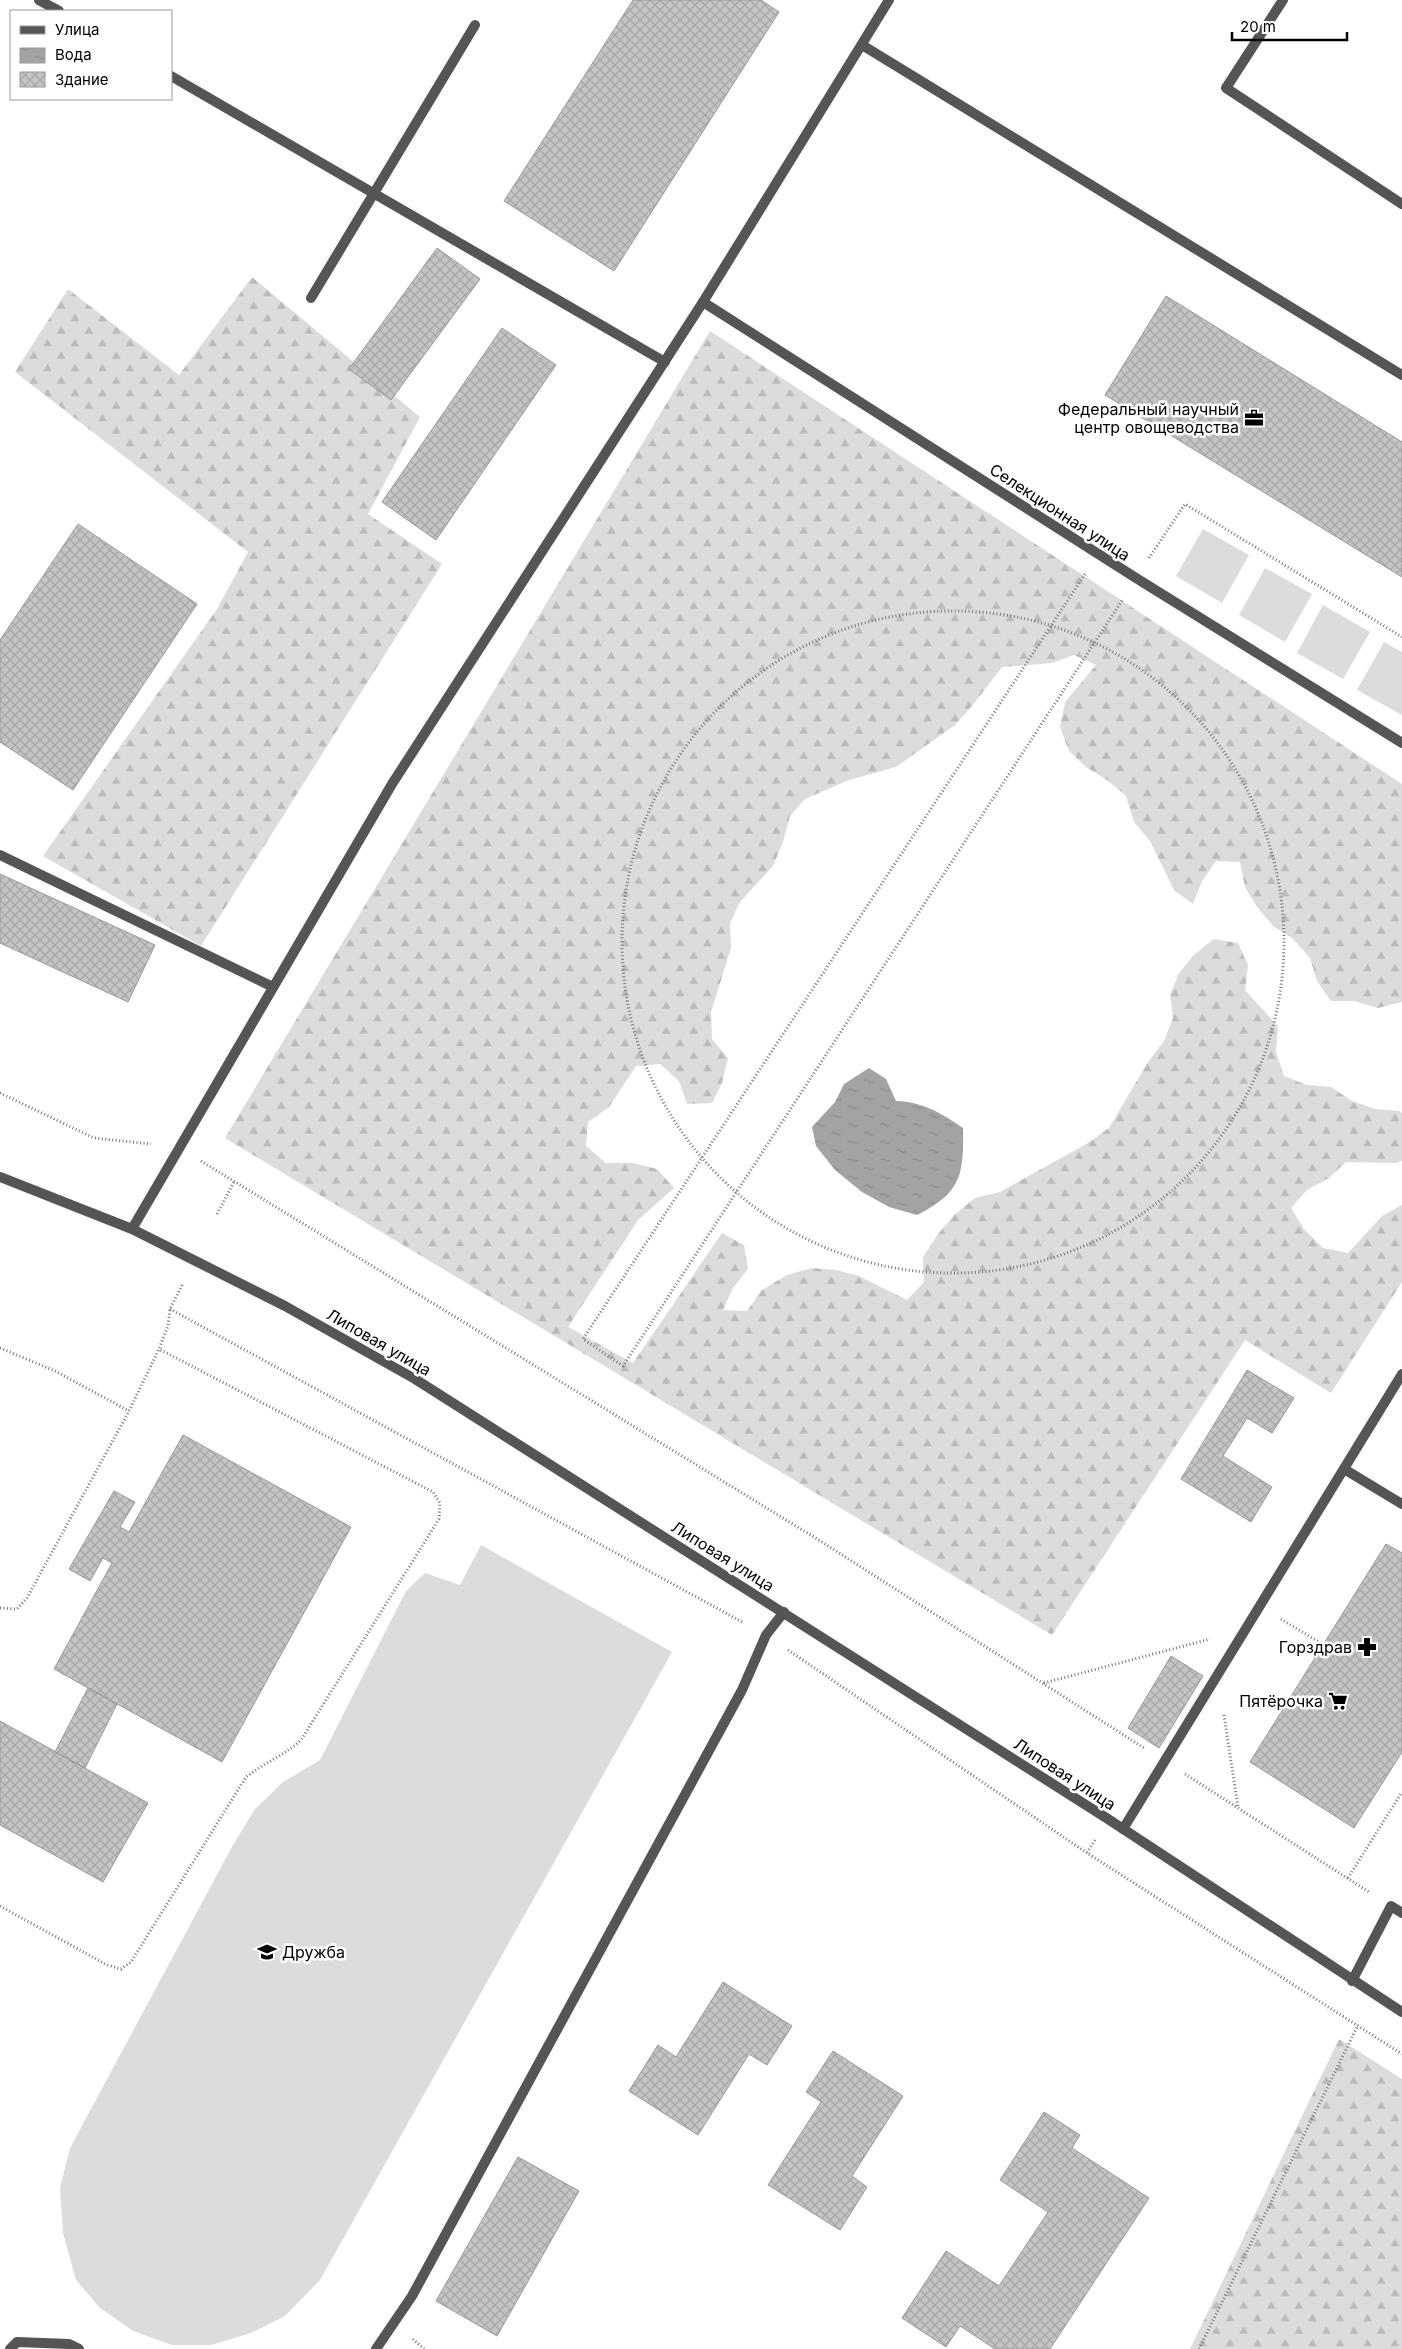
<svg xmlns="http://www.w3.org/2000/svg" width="1402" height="2349" font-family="Inter,sans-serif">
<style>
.grass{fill:#dcdcdc}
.forest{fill:url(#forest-firs)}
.water{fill:url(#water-ripples)}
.building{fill:url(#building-cross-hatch);stroke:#999}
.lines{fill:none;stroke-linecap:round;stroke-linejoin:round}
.path{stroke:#777;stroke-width:3;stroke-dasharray:1 2.5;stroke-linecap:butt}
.service{stroke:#555;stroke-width:10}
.minor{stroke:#555;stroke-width:10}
.tertiary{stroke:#555;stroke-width:10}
.labels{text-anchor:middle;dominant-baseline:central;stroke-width:5;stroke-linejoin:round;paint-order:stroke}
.poi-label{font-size:16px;fill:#000;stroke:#fff;text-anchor:end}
.street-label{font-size:16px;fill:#000;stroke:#fff}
</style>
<defs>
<pattern id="forest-firs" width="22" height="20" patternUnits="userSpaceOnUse" patternTransform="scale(1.25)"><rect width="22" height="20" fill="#dcdcdc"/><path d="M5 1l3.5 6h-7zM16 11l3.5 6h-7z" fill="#bbb"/></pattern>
<pattern id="water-ripples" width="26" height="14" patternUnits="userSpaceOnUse" patternTransform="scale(1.25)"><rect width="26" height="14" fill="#a3a3a3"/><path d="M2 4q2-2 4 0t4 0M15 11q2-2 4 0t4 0" fill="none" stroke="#8b8b8b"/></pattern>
<pattern id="building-cross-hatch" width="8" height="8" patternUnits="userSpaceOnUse" patternTransform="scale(1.25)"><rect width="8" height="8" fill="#c4c4c4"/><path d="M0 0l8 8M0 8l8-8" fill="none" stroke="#a7a7a7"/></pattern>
</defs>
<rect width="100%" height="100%" fill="#fff"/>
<!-- grass -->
<path class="grass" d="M1203,529l46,26 -27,48 -46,-27z
M1265,568l47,26 -27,48 -46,-27z
M1323,605l47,27 -27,47 -46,-26z
M1384,642l18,10v63l-45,-25z
M481,1545l191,107 -352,628 -35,36 -34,17 -40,12h-39l-39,-14 -33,-23 -24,-28 -13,-47 -3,-45 10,-40 163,-303 22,-36 28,-27 37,-22 86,-169 19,-18 35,12z"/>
<!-- forest -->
<path class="forest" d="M252,277l168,140 -52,97 74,50 -241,382 -158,-90 174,-247 31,-57 -233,-180 53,-83 111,86z
M710,331l692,453v218l-24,6 -24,-7h-23l-14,-20 -7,-23 -17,-19 -20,-13 -16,-19 -12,-20 -5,-25 -24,-1 -14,20 -9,23 -19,-14 -24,-49 -16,-19 -8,-26 -19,-16 -21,-13 -17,-16 -9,-24 5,-25 31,-37 -22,-10 -22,8 -50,4 -30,39 -17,19 -59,42 -47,13 -44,19 -15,17 -7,26 -10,24 -33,36 -10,21 1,25 -20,64 1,27 16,19 -6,25 -10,20 -25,1 -8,-23 -19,-17 -24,2 -27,41 -21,15 -2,24 20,17h27l24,6 17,19 -36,32 -70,107 65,36 89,-130 22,12 4,24 -15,19 -10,22 24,1 15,-21 25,-15 25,-7 24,2 23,6 48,24 17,-18 -1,-25 15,-23 17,-20 20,-16 25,-6 88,-49 21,-15 39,-66 16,-21 9,-23 -3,-23 9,-22 16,-19 19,-15 24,4 10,22 -3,25 33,36 -2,26 8,24 23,9 24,2 21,14 23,8 25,2 2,2v48l-6,2 -50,-1 -17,16 -22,12 -16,18 13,21 19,19 25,5 34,-37 20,-11v77l-71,111 -86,-53 -193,295 -827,-497z
M1339,2039l63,40v270h-212z"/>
<!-- water -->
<path class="water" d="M869,1068l17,11 10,22c27,1 45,12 67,27 1,47 -2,65 -46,87l-28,-8 -27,-15 -27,-22 -19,-24 -4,-19 23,-25 9,-18z"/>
<!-- building -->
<path class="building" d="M633,0h128l18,12 -165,259 -110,-70z
M437,248l43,31 -89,121 -42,-31z
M1166,296l236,146v135l-297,-182z
M502,328l54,37 -120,175 -54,-38z
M78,524l119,80 -124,186 -73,-48v-102z
M0,874l155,71 -27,57 -128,-59z
M1247,1370l47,28 -22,35 -25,-15 -24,38 49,31 -21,35 -70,-43z
M183,1435l168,92 -129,235 -168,-93 58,-106 -9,-5 -13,23 -21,-12 45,-78 21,11 -15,25 9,5z
M1386,1544l16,9v199l-48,76 -104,-66z
M1171,1656l32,20 -44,72 -31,-20z
M88,1688l29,16 -32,64 -30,-16z
M0,1721l148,82 -45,79 -103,-57z
M723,1982l69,44 -25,39 -18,-11 -51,81 -69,-44 29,-46 18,12z
M833,2051l70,45 -51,80 15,11 -27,43 -72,-45 53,-83 -15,-10z
M1044,2112l36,23 -8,13 77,50 -99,151h-55l-35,-23 -14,21 -44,-29 44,-67 53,35 49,-74 -48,-32z
M518,2157l61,34 -82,145 -61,-35z"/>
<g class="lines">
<!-- path -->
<path class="path" d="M1149,558l36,-54 217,133
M1085,574l-502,765 40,27 500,-767
M622 942a331 331 0 1 1 662 0a331 331 0 1 1-662 0Z
M0,1093l94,45 57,6
M201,1161l613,376 330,211
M217,1214l17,-32
M170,1309l574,314
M0,1348l55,23 74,40
M0,1608l17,1 10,-11 102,-187 30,-62 9,-23 2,-17 13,-26
M1281,1619l43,26
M788,1650l299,203
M1044,1683l166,-44
M1224,1715l14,92
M1185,1774l184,118
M1095,1840l-8,13 315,201
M1348,1878l54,-86
M0,1906l107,59 14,4 10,-7 115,-185c18,-14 39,-22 55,-37l138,-221 1,-16 -7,-11 -274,-143
M413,2339l11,10
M1199,2349l159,-324"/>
<!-- service -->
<path class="service" d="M39,0l20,11
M1283,0l-57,88 176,116
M862,45l540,330
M171,76l494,286
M311,298l164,-273
M703,302l433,276 266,165
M0,855l273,132
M1344,1469l58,35
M1123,1829l279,-455
M1352,1981l39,-75 11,7
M10,2349l7,-7 52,2 10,5
M376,2349l36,-53 330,-606 24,-55 18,-23"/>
<!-- minor -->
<path class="minor" d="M132,1229l260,-445 311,-482 186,-302"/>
<!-- tertiary -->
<path class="tertiary" d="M0,1177l132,52 153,77 130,73 693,440 294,193"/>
</g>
<!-- icons -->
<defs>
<g id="office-bare" transform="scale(1.5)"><path d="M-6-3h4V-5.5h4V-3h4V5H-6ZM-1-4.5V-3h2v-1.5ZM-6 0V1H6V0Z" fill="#000" stroke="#fff" stroke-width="2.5" paint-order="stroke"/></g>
<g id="pharmacy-bare" transform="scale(1.5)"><path d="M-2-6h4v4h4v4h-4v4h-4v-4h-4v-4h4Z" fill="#000" stroke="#fff" stroke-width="2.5" paint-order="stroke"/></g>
<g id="supermarket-bare" transform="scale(1.5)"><path d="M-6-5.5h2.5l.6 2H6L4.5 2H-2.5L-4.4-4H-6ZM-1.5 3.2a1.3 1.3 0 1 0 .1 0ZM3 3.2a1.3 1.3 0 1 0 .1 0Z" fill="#000" stroke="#fff" stroke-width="2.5" paint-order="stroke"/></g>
<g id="school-bare" transform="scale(1.5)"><path d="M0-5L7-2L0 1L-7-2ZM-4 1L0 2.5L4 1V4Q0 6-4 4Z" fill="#000" stroke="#fff" stroke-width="2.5" paint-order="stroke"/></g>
</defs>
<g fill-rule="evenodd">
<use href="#office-bare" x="1254" y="418"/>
<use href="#pharmacy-bare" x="1367" y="1647"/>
<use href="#supermarket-bare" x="1338" y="1701"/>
<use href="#school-bare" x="267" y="1952"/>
</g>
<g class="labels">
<!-- poi labels -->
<g class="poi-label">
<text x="1239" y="409">Федеральный научный<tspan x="1239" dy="18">центр овощеводства</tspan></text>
<text x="1352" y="1647">Горздрав</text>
<text x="1323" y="1701">Пятёрочка</text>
<text x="282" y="1952" text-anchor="start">Дружба</text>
</g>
<!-- street labels -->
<g class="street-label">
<text transform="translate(1060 512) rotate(33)">Селекционная улица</text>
<text transform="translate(379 1342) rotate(30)">Липовая улица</text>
<text transform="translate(723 1556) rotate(32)">Липовая улица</text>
<text transform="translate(1065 1774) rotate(33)">Липовая улица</text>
</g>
</g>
<!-- legend -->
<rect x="10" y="10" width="162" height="90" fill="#ffffff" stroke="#999999"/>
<rect x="20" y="26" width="25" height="8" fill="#555555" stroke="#999999"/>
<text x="55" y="35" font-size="15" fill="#000000">Улица</text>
<rect x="20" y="48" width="25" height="15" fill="url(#water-ripples)" stroke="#999999"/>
<text x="55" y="60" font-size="15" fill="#000000">Вода</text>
<rect x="20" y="72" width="25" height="15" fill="url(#building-cross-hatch)" stroke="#999999"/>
<text x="55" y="85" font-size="15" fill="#000000">Здание</text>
<!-- scale -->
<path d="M1232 32v8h115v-8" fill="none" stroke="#000000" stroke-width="2.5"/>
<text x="1240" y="32" font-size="15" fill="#000000" stroke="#ffffff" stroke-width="4" paint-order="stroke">20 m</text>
</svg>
